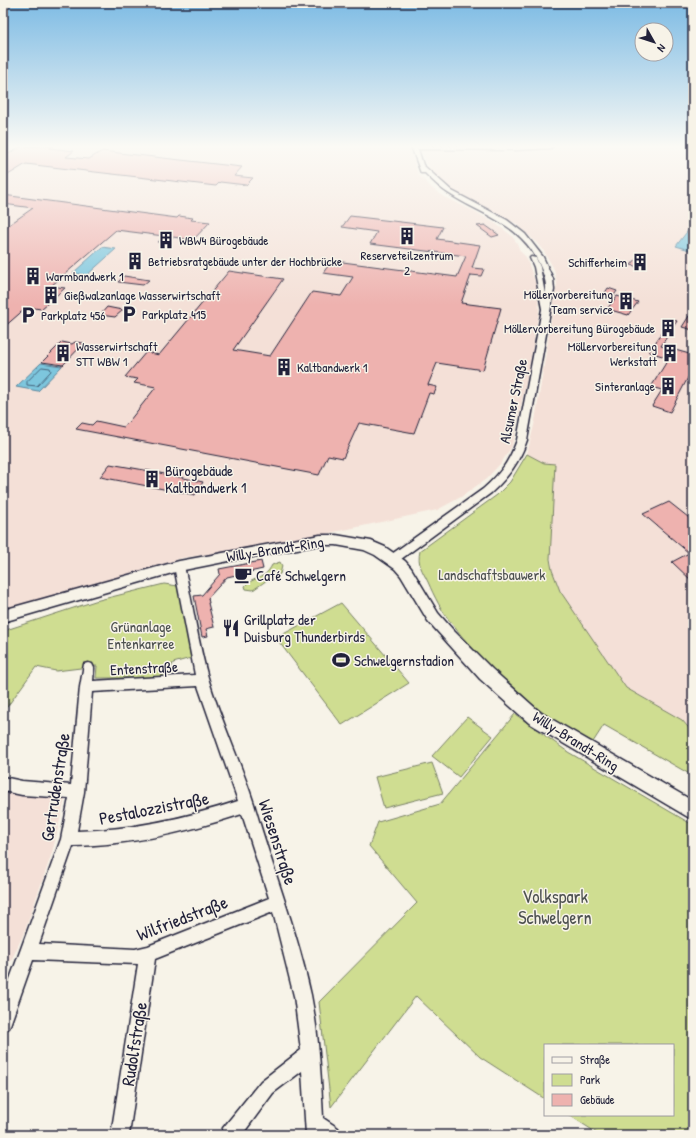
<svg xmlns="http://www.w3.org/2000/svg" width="696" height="1138" font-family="'Patrick Hand',sans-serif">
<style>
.built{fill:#f4e0d7}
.green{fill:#cfdd91;stroke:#788066}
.water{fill:#7dc6dd;stroke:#59849c}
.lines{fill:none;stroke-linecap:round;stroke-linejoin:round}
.shore{stroke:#46647c;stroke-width:1}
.building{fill:#eeb2af;stroke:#22223b}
.minor-casing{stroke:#22223b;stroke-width:3}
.major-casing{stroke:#22223b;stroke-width:3}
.minor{fill:#f7f3e8;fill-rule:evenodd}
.major{fill:#f7f3e8;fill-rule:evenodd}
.labels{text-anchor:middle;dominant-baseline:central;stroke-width:3;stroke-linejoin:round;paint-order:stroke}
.far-poi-label{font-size:13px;fill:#22223b;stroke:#f7f3e8;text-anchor:start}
.street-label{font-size:15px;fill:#22223b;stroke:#f7f3e8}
.poi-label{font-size:15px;fill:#22223b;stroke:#f7f3e8;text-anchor:start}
.park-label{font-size:15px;fill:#4d5150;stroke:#f7f3e8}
.near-street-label{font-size:18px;fill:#22223b;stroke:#f7f3e8}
.near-park-label{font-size:18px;fill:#4d5150;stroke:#f7f3e8}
</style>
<rect width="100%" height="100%" fill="#f7f3e8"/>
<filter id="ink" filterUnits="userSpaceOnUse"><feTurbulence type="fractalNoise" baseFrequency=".025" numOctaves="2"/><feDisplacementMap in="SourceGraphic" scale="8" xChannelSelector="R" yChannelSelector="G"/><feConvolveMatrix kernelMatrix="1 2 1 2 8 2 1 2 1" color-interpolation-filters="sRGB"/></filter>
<g filter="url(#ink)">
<!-- built -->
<path class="built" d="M3,146h406l9,28 14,14 12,9 32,15 20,12 15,11 6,8 3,8 6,6 11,30 2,25 -12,66 -15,68 -11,17 -15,16 -25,18 -24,13 -154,33 -101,15 -164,51 -15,2z
M560,146h108l25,9v69l-17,22 17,5v482l-11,-13 -56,-32 -60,-87 -6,-10 -8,-21 -8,-107 -17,-9 8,-33 22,-137 -3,-15 -12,-21 -25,-24 -63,-32 -10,-7 -13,-14 -11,-21 2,-2 112,2z
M3,791l62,8 -13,54 -28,80 -13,28 -8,-1z"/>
<!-- green -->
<path class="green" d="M527,454l17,9 11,1 -5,95 2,11 8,21 66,97 56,32 11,13v43l-89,-51 -11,17c-10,-5 -22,-11 -32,-17 -37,-24 -82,-66 -109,-101 -10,-12 -18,-28 -24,-42 -6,-12 -11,-18 -8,-31l77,-56 13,-13z
M280,562l2,4 -2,8 -10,4 -17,12 -7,-1 -1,-3c9,-10 19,-5 27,-21z
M164,584l14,2 13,72 -18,5 -4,15h-73l1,-12 -41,5 -20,-4 -29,40 -4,2v-78l92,-30z
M341,603l68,80 -67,42 -66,-87z
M515,714l53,38 125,73v310h-93l-31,-20h104v-70h-128v54l-65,-42 -64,-61 -85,111 -12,-105 98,-99 -48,-57 9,-24 62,-18z
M467,717l26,19 -34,41 -27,-21z
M432,763l11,30 -59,15 -9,-31z"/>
<!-- water -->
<path class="water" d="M693,224v27l-17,-5z
M102,247l14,2 -29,26 -14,-2z
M41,363l21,3 -24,25 -22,-4z"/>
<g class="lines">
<!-- shore -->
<path class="shore" d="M42,367l8,1 1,3 -14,15 -10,-1v-3z"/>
</g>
<!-- building -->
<path class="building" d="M22,146h32l-4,2 24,3 -8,6 23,2 13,-8 140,16 -8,9 19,2 -7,7 -26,-3 -4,4 -190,-22 -23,14v-21z
M3,195l174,23 2,-2 14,2 -2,2 19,2 -17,18 -20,-3 -6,6 -9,-1 6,-6 -48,-6 -65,56 14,2 -24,21 -14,-2 -24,21v-99l30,-21 -30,-4z
M350,216l93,11 -6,12 43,6 -8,23 12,1 -3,7 -10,-1 -10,28 40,5 -18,62 -46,-7 -9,22 9,2 -3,7 -5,-1 -15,40 -55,-10 -16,35 -15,-3 -9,20 -243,-46 6,-6 10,2 4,-4 28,6 6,-7 26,-33 -22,-4 4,-4 -13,-2 21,-25 13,3 70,-84 54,8 -50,71 37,6 42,-64 29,4 12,-19 -30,-4 7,-10h3l2,-2 122,16 9,-21 -96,-12 7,-12 -35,-5z
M485,225l14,10 -7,2 -15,-11z
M638,257l8,2 -1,2 2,1 -5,6 -11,-3z
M124,276l25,4 -6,5 -25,-3z
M608,288l9,3 -5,7 -9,-2z
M617,296l21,6 -10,13 -21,-6z
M107,307l10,2 6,1 -8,7 -15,-2z
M689,316l4,1v13l-11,-3z
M671,319l6,2 -16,25 32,9v13l-23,44 -18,-6 10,-16 -11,-3 18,-29 -20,-6z
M62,342l10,2 3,-2 9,1 -21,22 -21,-3z
M110,464l40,7 53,11 -8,13 -95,-18z
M669,502l24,19v61l-21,-20 17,-9 -46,-39z
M261,561l2,8 -36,8 -19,21 1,5h-1l6,24 -8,2 2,7 -6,1 -8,-41 8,-1 18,-21 -1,-5z"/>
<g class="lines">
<!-- minor casing -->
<g class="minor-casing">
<path id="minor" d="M411,146h142l-2,2 -35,2 -98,-1 5,16 29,26 55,29 18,14 18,23 10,22 1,11 -27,150c-8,23 -19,37 -36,53l-94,69h-8l-1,-3 1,-3 94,-67c18,-16 26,-27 34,-49l25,-131 -8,-42 -4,-9 1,-1 5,1 4,9 5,27c3,-9 -1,-18 -4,-26 -18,-45 -57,-51 -93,-75 -8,-5 -16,-13 -23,-20h-4z
M179,562l4,1 1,3c9,38 14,78 25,115 13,42 32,82 45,123 18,63 43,126 57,191 8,41 10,82 12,123l15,10 2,7h-34l-4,-64 -29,22 -31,42h-21l2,-7 38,-47 40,-31 -7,-54 -21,-84 -118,47 -26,176h-18l27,-171 -105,-4 -24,68 -6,3v-33l58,-159 8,-41 -47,-3 -19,-4v-14l19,4 49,4 9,-98 4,-23 4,-1 4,1 2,4 -1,13 102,-6 -21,-109 1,-3zM198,686l40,115c-52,17 -106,29 -161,30l7,-39 8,-100zM242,814l27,84 -121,48 -13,3 -96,-5 34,-98c58,-1 114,-14 169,-32z"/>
</g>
<!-- major casing -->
<g class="major-casing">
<path id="major" d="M320,535h16l35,6 14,6 20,14 6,7 27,45 15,17 39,39 49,44 152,88v19l-164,-97 -49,-44 -52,-58 -27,-45 -6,-7 -20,-14 -11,-5 -28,-5h-16l-91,16 -50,10 -176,51v-12l176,-49z"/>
</g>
<!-- minor -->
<use href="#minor" class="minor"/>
<!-- major -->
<use href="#major" class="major"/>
</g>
</g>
<!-- sky -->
<linearGradient id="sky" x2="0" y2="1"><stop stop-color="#7dbbe4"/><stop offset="0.48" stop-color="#fbfaf5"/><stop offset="1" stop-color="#fbfaf5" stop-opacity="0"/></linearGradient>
<rect width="696" height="305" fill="url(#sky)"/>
<!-- icons -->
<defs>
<g id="building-bare" transform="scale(1.38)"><path d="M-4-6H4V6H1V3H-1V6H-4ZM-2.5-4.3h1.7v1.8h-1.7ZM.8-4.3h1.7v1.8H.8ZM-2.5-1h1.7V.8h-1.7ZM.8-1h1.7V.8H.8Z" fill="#22223b" stroke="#f7f3e8" stroke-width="2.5" paint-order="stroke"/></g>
<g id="parking-bare" transform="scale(1.38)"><path d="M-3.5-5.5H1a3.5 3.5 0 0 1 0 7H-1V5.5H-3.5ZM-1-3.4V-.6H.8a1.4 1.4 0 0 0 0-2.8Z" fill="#22223b" stroke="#f7f3e8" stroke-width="2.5" paint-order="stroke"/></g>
<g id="cafe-bare" transform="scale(1.38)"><path d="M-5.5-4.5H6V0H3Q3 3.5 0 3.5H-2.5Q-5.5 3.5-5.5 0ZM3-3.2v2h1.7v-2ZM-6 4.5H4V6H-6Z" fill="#22223b" stroke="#f7f3e8" stroke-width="2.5" paint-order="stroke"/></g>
<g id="restaurant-bare" transform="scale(1.38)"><path d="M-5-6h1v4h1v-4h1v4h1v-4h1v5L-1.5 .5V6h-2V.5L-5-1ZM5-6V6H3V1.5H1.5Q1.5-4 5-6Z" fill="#22223b" stroke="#f7f3e8" stroke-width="2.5" paint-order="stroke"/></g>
<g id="stadium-bare" transform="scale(1.38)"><path d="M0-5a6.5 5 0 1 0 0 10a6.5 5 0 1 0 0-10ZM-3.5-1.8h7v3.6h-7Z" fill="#22223b" stroke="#f7f3e8" stroke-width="2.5" paint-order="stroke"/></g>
</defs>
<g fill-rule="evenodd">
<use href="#building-bare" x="407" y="236"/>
<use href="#building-bare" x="166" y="240"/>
<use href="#building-bare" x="135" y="261"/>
<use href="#building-bare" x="640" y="262"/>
<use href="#building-bare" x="33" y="276"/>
<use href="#building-bare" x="51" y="295"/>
<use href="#building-bare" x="626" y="301"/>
<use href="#parking-bare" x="129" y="314"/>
<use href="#parking-bare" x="28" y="315"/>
<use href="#building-bare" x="668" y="328"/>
<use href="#building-bare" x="63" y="353"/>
<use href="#building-bare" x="670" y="353"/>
<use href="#building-bare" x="284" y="367"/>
<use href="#building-bare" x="668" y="386"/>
<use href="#building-bare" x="152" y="479"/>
<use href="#cafe-bare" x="243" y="575"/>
<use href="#restaurant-bare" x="231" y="628"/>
<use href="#stadium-bare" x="341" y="660"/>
</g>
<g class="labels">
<!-- far-poi labels -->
<g class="far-poi-label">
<text x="179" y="240">WBW4 Bürogebäude</text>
<text x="407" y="255" text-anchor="middle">Reserveteilzentrum<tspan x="407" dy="15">2</tspan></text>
<text x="148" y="261">Betriebsratgebäude unter der Hochbrücke</text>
<text x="627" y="262" text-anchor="end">Schifferheim</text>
<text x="46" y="276">Warmbandwerk 1</text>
<text x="613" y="294" text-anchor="end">Möllervorbereitung<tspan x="613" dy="15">Team service</tspan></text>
<text x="64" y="295">Gießwalzanlage Wasserwirtschaft</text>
<text x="142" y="314">Parkplatz 415</text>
<text x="41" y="315">Parkplatz 456</text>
<text x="655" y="328" text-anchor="end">Möllervorbereitung Bürogebäude</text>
<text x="76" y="346">Wasserwirtschaft<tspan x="76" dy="15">STT WBW 1</tspan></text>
<text x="657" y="346" text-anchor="end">Möllervorbereitung<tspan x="657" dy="15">Werkstatt</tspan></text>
<text x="297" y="367">Kaltbandwerk 1</text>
<text x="655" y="386" text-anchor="end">Sinteranlage</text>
</g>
<!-- street labels -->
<g class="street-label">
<text transform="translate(513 401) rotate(-78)">Alsumer Straße</text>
<text transform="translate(275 549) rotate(-9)">Willy-Brandt-Ring</text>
<text transform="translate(144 668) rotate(-3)">Entenstraße</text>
<text transform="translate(576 741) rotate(32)">Willy-Brandt-Ring</text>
</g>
<!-- poi labels -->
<g class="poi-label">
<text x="165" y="470">Bürogebäude<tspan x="165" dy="17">Kaltbandwerk 1</tspan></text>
<text x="256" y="575">Café Schwelgern</text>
<text x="244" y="619">Grillplatz der<tspan x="244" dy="17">Duisburg Thunderbirds</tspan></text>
<text x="354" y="660">Schwelgernstadion</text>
</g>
<!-- park labels -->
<g class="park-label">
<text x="492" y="574">Landschaftsbauwerk</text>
<text x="141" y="626">Grünanlage<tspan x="141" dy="17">Entenkarree</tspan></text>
</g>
<!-- near-street labels -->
<g class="near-street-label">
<text transform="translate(55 787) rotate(-81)">Gertrudenstraße</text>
<text transform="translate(154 808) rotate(-11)">Pestalozzistraße</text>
<text transform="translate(278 842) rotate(72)">Wiesenstraße</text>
<text transform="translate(182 918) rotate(-21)">Wilfriedstraße</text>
<text transform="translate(134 1044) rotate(-81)">Rudolfstraße</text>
</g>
<!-- near-park labels -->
<g class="near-park-label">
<text x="555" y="896">Volkspark<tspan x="555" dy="21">Schwelgern</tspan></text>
</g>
</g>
<!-- margin -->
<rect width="696" height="1138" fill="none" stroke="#f7f3e8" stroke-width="16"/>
<rect x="8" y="8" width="680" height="1122" fill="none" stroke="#22223b" stroke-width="1.5" filter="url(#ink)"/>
<!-- legend -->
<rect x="544" y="1044" width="130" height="72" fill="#f7f3e8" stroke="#a29fa3"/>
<rect x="552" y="1057" width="20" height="6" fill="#f7f3e8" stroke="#a29fa3"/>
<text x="580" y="1064" font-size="12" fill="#22223b">Straße</text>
<rect x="552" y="1074" width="20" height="12" fill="#cfdd91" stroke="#a29fa3"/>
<text x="580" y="1084" font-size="12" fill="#22223b">Park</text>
<rect x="552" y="1094" width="20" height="12" fill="#eeb2af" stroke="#a29fa3"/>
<text x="580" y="1104" font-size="12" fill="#22223b">Gebäude</text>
<!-- north arrow -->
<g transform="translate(654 42) rotate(129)"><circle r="19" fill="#f7f3e8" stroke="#a29fa3"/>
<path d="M0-3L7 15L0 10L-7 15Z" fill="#22223b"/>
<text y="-6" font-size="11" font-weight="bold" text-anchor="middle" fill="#22223b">N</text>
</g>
</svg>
